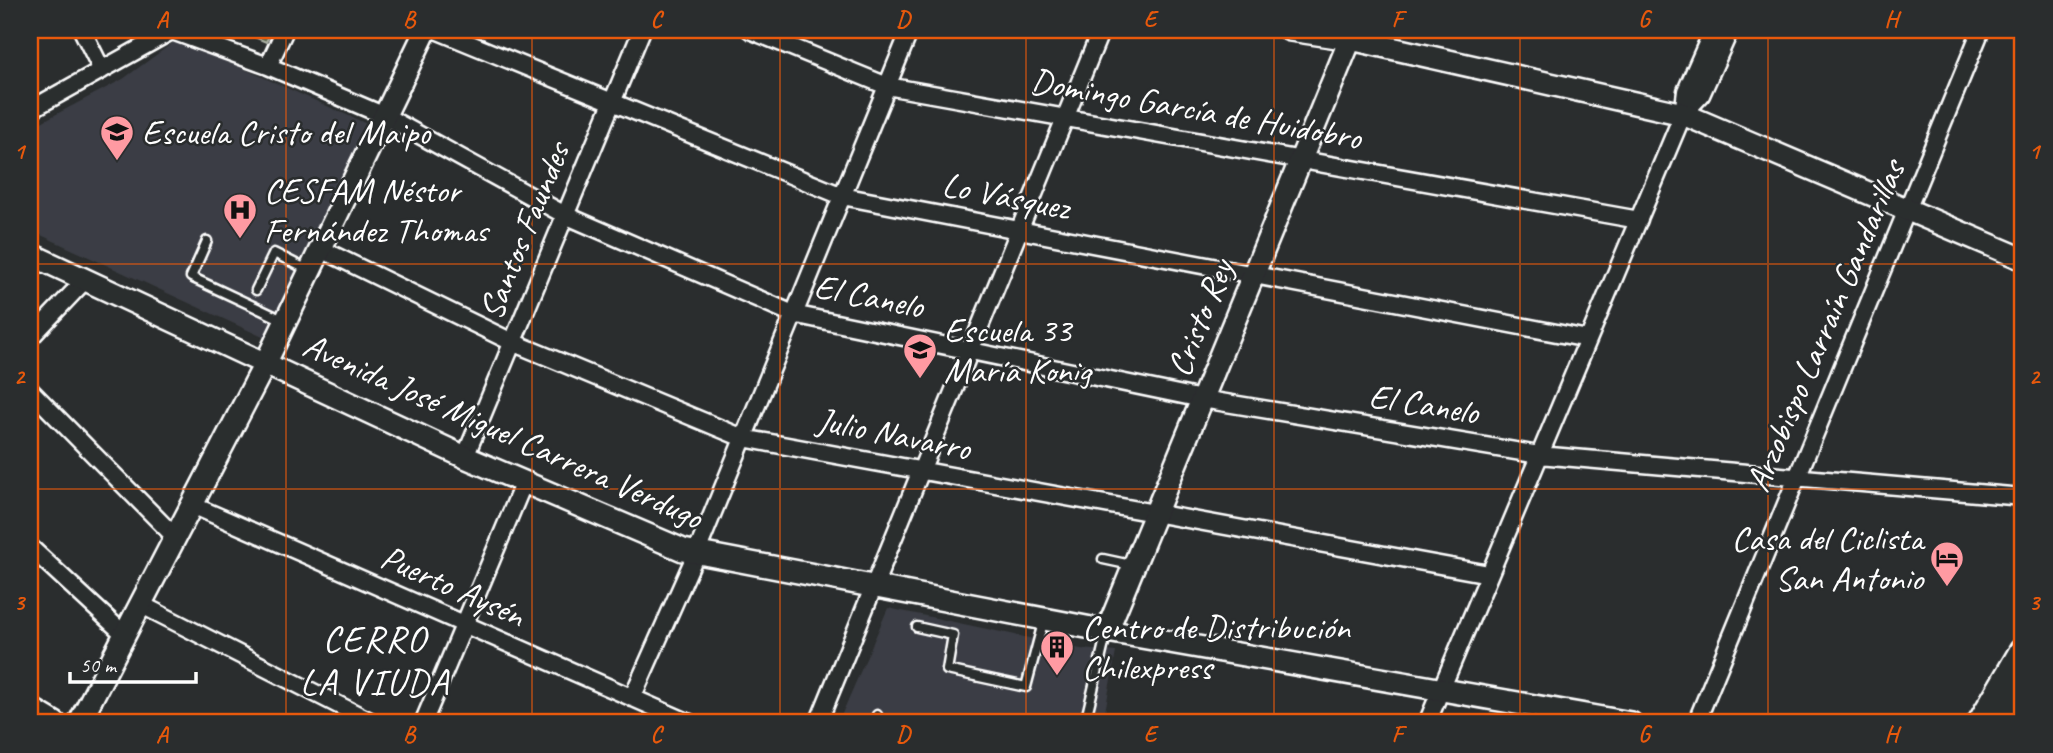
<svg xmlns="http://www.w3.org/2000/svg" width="2053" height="753" font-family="Caveat,sans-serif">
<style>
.built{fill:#3b3d44}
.green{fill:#5f6a51;stroke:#afb4a8;stroke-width:2}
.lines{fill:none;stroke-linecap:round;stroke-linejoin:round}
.lane-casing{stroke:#fff;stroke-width:13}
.street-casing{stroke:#fff;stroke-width:21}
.secondary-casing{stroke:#fff;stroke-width:26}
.highway-casing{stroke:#fff;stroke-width:33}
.lane{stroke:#2a2d2e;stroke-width:8}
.street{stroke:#2a2d2e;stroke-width:16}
.secondary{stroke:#2a2d2e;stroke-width:21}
.highway{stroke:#2a2d2e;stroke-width:28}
.grid{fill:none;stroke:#e8590c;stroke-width:2;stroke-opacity:0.55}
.labels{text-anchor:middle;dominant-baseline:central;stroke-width:5;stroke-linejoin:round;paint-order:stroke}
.street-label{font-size:35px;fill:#fff;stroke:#2a2d2e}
.poi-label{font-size:35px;fill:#fff;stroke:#2a2d2e;text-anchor:start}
.neighbourhood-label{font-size:37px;letter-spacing:2px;fill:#fff;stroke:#2a2d2e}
.neatline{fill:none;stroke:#e8590c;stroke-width:2.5}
.grid-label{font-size:23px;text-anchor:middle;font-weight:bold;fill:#e8590c}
</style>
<rect width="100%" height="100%" fill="#2a2d2e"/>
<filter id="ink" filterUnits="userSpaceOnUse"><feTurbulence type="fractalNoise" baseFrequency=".0143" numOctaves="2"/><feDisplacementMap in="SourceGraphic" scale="14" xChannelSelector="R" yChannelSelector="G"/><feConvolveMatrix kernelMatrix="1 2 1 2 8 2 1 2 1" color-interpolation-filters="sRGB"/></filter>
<g filter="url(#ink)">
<!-- built -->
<path class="built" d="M178,39l189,85 -102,214 -235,-108v-102l93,-49z
M888,608l193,41 35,3 -13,71h-265z"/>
<!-- green -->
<path class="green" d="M246,30h26l-6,12 -21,-9z"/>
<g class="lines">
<!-- lane casing -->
<g class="lane-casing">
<path id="lane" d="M207,241l-16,36 94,44
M256,290l18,-37 36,18
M1103,559l28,6
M917,627l36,8 -6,35 79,17 18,-68
M875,723l2,-8
M1085,723l22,-92"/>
</g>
<!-- street casing -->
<g class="street-casing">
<path id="street" d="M82,30l20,40
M436,30l406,166 746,143
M750,30l137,56 752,134
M172,31l96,35 117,50 180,99 228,99 409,85 337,56 484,42
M268,66l17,-36
M30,110l143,-80
M1683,114l18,-19 29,-65
M321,249l191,93 231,96 746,136
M30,338l55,-58
M30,390l145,147
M465,457l177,-427
M192,505l498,218
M30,547l95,88
M140,604l234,119
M632,698l64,-144 214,-524
M423,723l101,-241
M818,723l283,-693
M1427,723l256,-609 3,-23 27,-61
M1696,723l285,-693"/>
</g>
<!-- secondary casing -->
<g class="secondary-casing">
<path id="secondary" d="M1290,30l61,9 332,75 340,145
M30,254l435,203 218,93 424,81 524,92
M1107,631l247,-601
M30,708l25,15
M79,723l187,-361 160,-332"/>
</g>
<!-- highway casing -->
<g class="highway-casing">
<path id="highway" d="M1982,723l41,-70
M2010,723l13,-21"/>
</g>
<!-- lane -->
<use href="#lane" class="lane"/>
<!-- street -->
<use href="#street" class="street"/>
<!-- secondary -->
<use href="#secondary" class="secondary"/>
<!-- highway -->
<use href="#highway" class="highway"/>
</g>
</g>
<!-- grid -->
<path class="grid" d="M286,30v693M532,30v693M780,30v693M1026,30v693M1274,30v693M1520,30v693M1768,30v693M30,264h1993M30,489h1993"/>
<!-- icons -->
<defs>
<g id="school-pin" transform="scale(1.75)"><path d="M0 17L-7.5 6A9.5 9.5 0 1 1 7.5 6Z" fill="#ff9aa2" stroke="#2a2d2e"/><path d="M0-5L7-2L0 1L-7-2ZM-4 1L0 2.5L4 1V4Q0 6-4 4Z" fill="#111"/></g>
<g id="hospital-pin" transform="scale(1.75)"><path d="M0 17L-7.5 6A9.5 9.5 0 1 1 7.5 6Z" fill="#ff9aa2" stroke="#2a2d2e"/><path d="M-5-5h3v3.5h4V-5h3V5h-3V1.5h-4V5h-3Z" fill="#111"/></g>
<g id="hotel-pin" transform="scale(1.75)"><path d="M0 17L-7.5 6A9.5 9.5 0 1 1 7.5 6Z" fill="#ff9aa2" stroke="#2a2d2e"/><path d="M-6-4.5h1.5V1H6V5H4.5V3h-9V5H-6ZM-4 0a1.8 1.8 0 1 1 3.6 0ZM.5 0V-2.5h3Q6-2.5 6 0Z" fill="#111"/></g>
<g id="building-pin" transform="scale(1.75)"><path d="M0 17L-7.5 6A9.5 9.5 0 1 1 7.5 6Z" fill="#ff9aa2" stroke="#2a2d2e"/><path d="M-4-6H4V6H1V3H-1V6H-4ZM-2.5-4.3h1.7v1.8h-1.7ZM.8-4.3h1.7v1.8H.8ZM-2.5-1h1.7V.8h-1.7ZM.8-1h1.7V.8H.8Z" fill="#111"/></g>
</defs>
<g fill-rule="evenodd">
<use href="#school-pin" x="117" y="132"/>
<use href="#hospital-pin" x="240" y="210"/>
<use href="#school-pin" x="920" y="350"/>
<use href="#hotel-pin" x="1947" y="558"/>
<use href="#building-pin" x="1057" y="647"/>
</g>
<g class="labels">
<!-- street labels -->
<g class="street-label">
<text transform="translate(1196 109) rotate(10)">Domingo García de Huidobro</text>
<text transform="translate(1006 196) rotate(11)">Lo Vásquez</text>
<text transform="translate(524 231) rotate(-68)">Santos Faundes</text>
<text transform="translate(869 296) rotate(11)">El Canelo</text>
<text transform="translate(1200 318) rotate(-68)">Cristo Rey</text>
<text transform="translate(1825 326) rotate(-67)">Arzobispo Larraín Gandarillas</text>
<text transform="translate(1424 404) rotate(9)">El Canelo</text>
<text transform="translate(503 431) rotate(24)">Avenida José Miguel Carrera Verdugo</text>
<text transform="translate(894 434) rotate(11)">Julio Navarro</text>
<text transform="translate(453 586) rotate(24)">Puerto Aysén</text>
</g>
<!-- poi labels -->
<g class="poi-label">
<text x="142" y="132">Escuela Cristo del Maipo</text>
<text x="264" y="190">CESFAM Néstor<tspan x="264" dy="40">Fernández Thomas</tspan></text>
<text x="944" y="330">Escuela 33<tspan x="944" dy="40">María Konig</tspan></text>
<text x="1923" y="538" text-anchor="end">Casa del Ciclista<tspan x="1923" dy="40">San Antonio</tspan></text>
<text x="1082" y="627">Centro de Distribución<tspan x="1082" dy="40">Chilexpress</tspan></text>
</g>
<!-- neighbourhood labels -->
<g class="neighbourhood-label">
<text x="375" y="638">CERRO<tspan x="375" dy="43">LA VIUDA</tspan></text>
</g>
</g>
<!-- margin -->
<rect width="2053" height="753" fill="none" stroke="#2a2d2e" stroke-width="77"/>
<!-- scale -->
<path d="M70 672v10h126v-10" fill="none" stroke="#ffffff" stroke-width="3.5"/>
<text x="80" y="672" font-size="21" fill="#ffffff" stroke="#2a2d2e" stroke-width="5" paint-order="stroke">50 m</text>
<rect x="38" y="38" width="1976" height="676" class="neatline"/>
<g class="grid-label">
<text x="162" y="27">A</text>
<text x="409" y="27">B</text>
<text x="656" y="27">C</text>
<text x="903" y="27">D</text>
<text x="1150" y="27">E</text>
<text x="1397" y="27">F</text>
<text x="1644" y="27">G</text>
<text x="1891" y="27">H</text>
<text x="19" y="159">1</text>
<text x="2034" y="159">1</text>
<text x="19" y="384">2</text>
<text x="2034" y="384">2</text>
<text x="19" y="610">3</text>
<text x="2034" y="610">3</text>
<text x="162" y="742">A</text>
<text x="409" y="742">B</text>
<text x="656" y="742">C</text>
<text x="903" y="742">D</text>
<text x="1150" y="742">E</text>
<text x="1397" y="742">F</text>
<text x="1644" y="742">G</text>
<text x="1891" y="742">H</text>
</g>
</svg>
